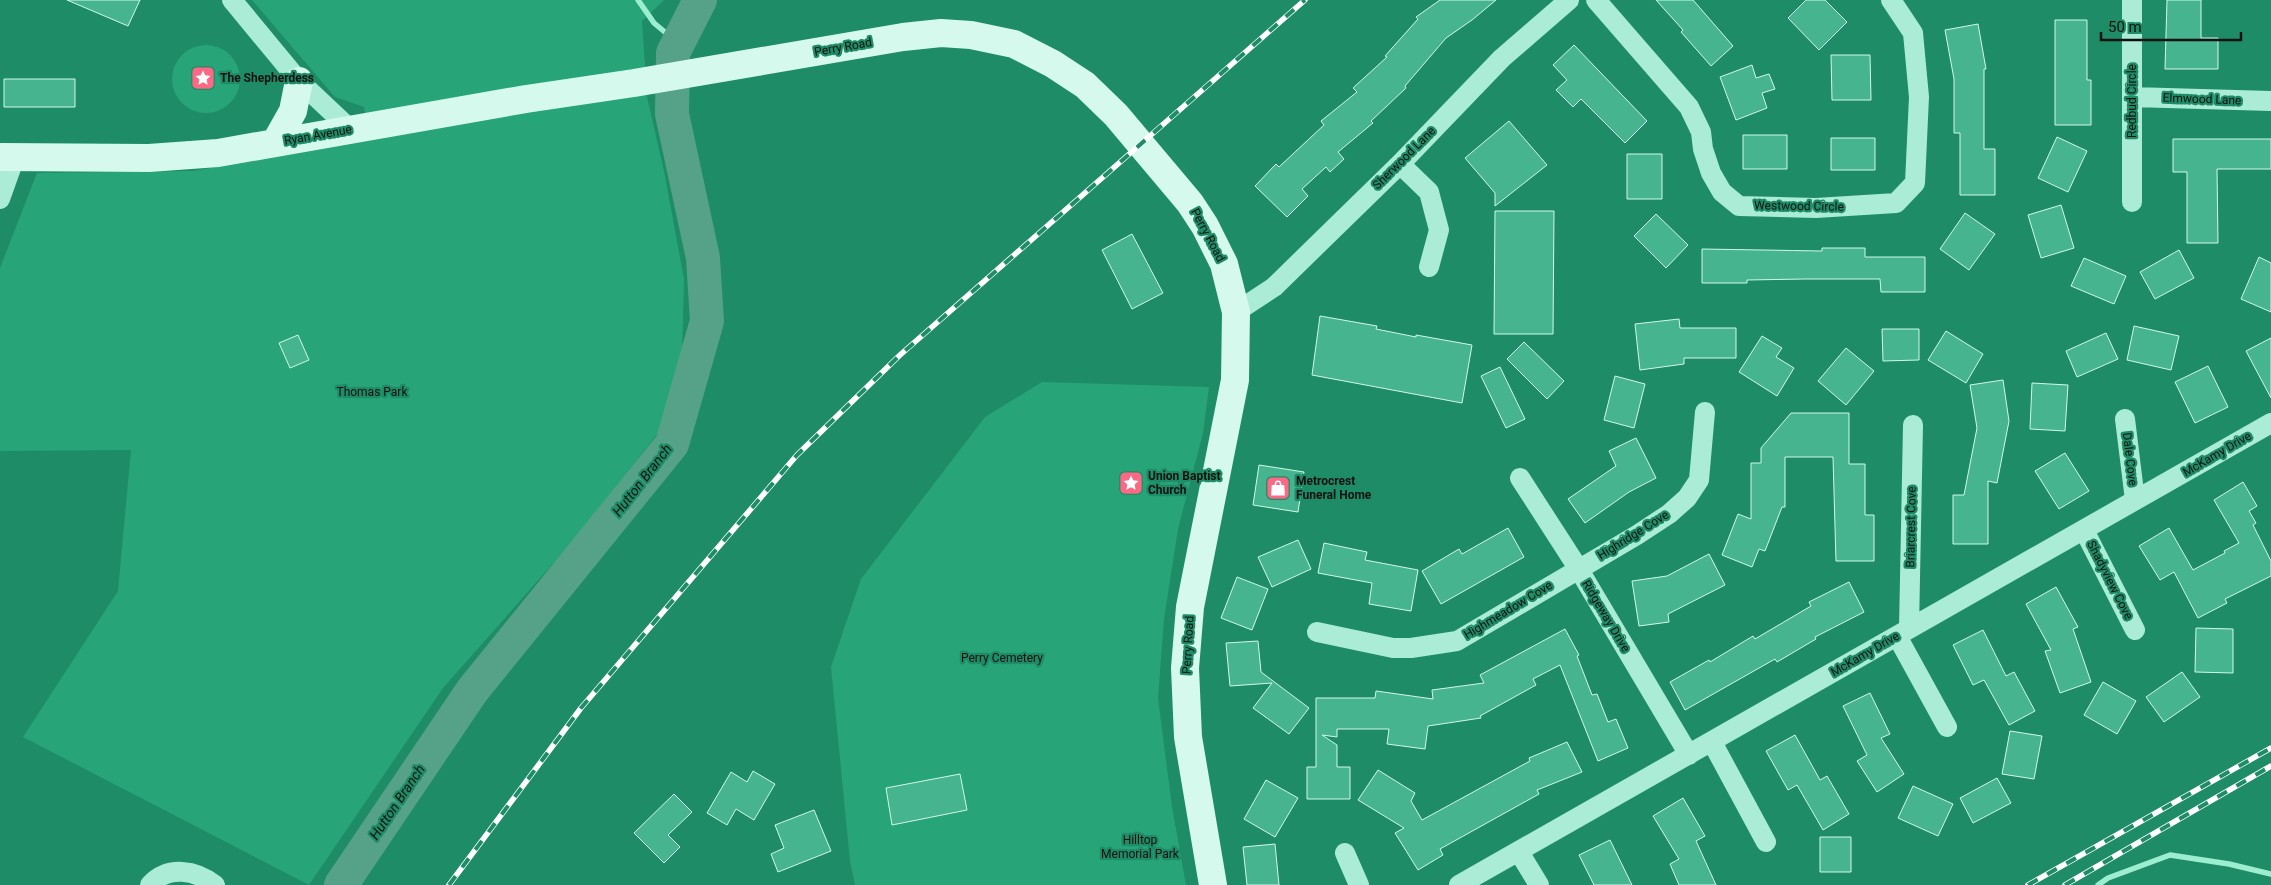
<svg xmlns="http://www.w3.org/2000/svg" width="2271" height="885" font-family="Roboto,sans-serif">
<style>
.green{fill:#27a579}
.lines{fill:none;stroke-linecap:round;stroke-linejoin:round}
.stream{stroke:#9deed1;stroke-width:5.5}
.river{stroke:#55a288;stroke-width:34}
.building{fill:#46b48e;stroke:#d0f9ea}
.street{stroke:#aaecd5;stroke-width:20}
.secondary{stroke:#d6f9ee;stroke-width:28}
.rail-casing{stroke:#fff;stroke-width:5.5}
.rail{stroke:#1d8c67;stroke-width:4;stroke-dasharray:11;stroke-linecap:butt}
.labels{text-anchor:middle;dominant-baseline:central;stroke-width:4.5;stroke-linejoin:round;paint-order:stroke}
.street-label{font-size:12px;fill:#111;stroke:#1d8c67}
.poi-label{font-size:12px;font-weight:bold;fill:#111;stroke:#1d8c67;text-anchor:start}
.park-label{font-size:12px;fill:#111;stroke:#1d8c67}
.water-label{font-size:14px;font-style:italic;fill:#111;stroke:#1d8c67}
</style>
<rect width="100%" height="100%" fill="#1d8c67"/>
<!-- green -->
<path class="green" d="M252,0h412l-22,21 5,76 17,74 20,108 -2,81 -20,68 -82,105 -137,155 -134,197 -286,-148 95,-146 13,-141 -131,1v-183l37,-95 156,-2 177,-31 -6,-33 -29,-10z
M172 79a34 34 0 1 1 68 0a34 34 0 1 1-68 0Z
M1042,382l167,5 -6,46 -25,96 -14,90 -6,79 14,109 14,78h-331l-5,-24 -19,-194 30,-88 124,-162z"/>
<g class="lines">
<!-- stream -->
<path class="stream" d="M638,0l16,23 24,20
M2098,885l10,-7 62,-23 59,9 42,10"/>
<!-- river -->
<path class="river" d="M341,885l131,-194 200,-247 35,-123 -4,-63 -31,-144 1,-61 27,-53"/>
</g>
<!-- building -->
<path class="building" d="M67,0h73l-12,26z
M1440,0h56l-24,20 -26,18 -41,48 1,2 -35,33 2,2 -35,29 6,7 -14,13 -4,-5 -24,22 6,7 -21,21 -32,-31 21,-22 3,3 45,-42 -3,-4 36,-29 -4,-4 34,-31 -2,-1 33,-37 -2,-2z
M1656,0h37l40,46 -22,20 -30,-34 2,-2z
M1806,0h19l22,22 -28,28 -31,-32z
M2167,0h34v38h17v31h-53z
M2055,20h32v60h4v45h-36z
M1978,24l8,45h-2v80h11v46h-35v-62h-6v-54l-9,-49z
M1574,45l73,76 -22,22 -44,-44 -8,8 -17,-17 11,-10 -14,-15z
M1831,55h39l1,45h-39z
M1752,65l4,13 13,-4 6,15 -13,4 5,15 -31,12 -16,-43z
M4,79h71v28h-71z
M1509,121l38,44 -52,41v-13l-30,-35z
M1743,135h44v34h-44z
M2057,137l30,14 -19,41 -30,-14z
M1831,138h44v32h-44z
M2173,139h98v30h-54l1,74h-31v-71h-14z
M1627,154h35v45h-35z
M2061,205l13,43 -33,10 -13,-43z
M1495,211h59l-1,123h-59z
M1965,213l30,21 -26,36 -29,-21z
M1656,214l32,31 -22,23 -32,-32z
M1132,234l31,59 -31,16 -30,-59z
M1822,248h43v9h60v35h-44l-1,-13h-75l-58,1v3h-45v-34l120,2z
M2179,250l15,28 -39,21 -15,-27z
M2259,257l12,6v49l-30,-13z
M2084,258l42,18 -12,28 -43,-18z
M1320,316l57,10 -1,3 40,8v-2l56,10 -10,58 -150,-28z
M1679,319l1,9h56v30h-52v6l-44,6 -5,-46z
M2134,326l45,10 -8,34 -44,-10z
M1882,329h37v31l-36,1z
M1946,331l37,23 -17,29 -38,-23z
M2106,333l12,26 -41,18 -11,-26z
M298,335l11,25 -19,8 -11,-25z
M1762,336l20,12 -6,9 18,11 -17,28 -38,-24z
M2271,338v60l-25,-47z
M1524,342l40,39 -17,18 -40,-40z
M1846,348l28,23 -28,34 -28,-24z
M2208,366l20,41 -33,16 -20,-41z
M1500,367l25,52 -19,9 -25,-52z
M1615,376l30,8 -11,44 -30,-8z
M2003,380l6,41 -12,62 -9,-2v63h-35v-49h11l13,-67 -7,-43z
M2032,383l36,2 -3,46 -35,-2z
M1791,413h58v51h16v51h9v46h-38l-3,-104h-48v50h-3l-17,44 -6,-2 -7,18 -30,-12 16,-41 13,5v-56h10v-15z
M1636,438l20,40 -27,14 -44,31 -17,-24 48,-33 -7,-15z
M2065,453l24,38 -30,18 -24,-38z
M1259,465l45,7 -6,40 -45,-7z
M2243,482l14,24 -8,5 7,12 -3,2 18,36v15l-46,23 2,4 -29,15 -24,-46 -14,8 -21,-34 30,-18 24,42 32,-17 -1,-2 15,-8 -25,-43z
M1508,528l16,29 -83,47 -19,-33 37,-22 3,5z
M1298,540l13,29 -39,18 -14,-30z
M1324,543l43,9 -2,8 53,10 -7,41 -42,-7 3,-21 -54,-10z
M1709,554l16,31 -57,29 1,8 -30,4 -7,-45 35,-5z
M1237,577l31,12 -16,41 -31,-12z
M1849,582l15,30 -49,25 1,2 -39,23 -2,-3 -90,51 -15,-28 39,-22 1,2 43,-26 2,3 56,-33 -2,-4z
M2056,587l22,40 -5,2 18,53 -31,11 -15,-42 6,-1 -25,-46z
M2196,628l37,1v44l-38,-1z
M1565,629l14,26 -2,1 15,39 5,-1 11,28 8,-3 12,29 -30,13 -38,-96 -27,14 3,6 -56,31 1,2 -53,8 -3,23 -38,-5 2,-15h-52v8l-15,-2 15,10v22h13v32h-43v-32h9v-69h59l1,-7 57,8 -1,-9 52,-7 -4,-8z
M1983,630l23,46 8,-4 21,39 -26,14 -25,-45 -11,5 -20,-40z
M1258,641l3,31 48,36 -20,26 -36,-26 19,-25 -42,3 -4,-43z
M2182,672l18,25 -36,25 -18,-25z
M2103,682l33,19 -19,33 -33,-19z
M1870,693l20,41 -9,4 23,36 -27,18 -20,-31 10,-6 -24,-49z
M2010,731l32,5 -8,43 -32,-5z
M1795,735l25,45 7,-4 22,38 -26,16 -26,-45 -9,5 -22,-39z
M1567,742l15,30 -45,18 2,4 -99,55 3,6 -25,15 -23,-37 9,-5 -46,-28 20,-30 37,23 -4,8 11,19 108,-59 -1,-3z
M753,771l22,13 -21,36 -18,-11 -9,16 -20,-12 24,-41 16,10z
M960,774l7,36 -75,15 -6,-37z
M1997,778l14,25 -38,20 -13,-25z
M1266,780l32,18 -23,39 -31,-18z
M1913,786l40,18 -15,32 -40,-18z
M674,794l18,18 -24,23 12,12 -16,16 -30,-30z
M1683,798l22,38 -9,5 20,44h-37l-9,-21 9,-5 -26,-43z
M814,810l17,41 -53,21 -7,-18 13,-6 -9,-23z
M1820,837h31v35h-31z
M1610,840l22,45h-38l-15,-30z
M1275,844l4,41h-32l-4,-38z"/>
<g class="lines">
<!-- street -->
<path class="street" d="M232,0l67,81 51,48
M1596,0l93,107 12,25 2,17 8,24 11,19 17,14 77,2 80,-5 19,-20 4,-86 -6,-64 -22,-33
M2132,0v202
M2132,97l139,4
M1400,164l29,28 10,38 -10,37
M0,199l15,-42
M1236,312l38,-25 126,-123 102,-106 67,-58
M2125,419l10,81
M1520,478l58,90 111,187
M2084,530l51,100
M1909,629l4,-204
M1317,632l76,16h18l46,-7 180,-106 32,-21 18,-16 12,-18 6,-68
M1897,636l50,91
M1712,742l54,100
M1519,852l20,33
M1345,853l14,32
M150,885c18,-20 46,-15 65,0
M1459,885l812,-462"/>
<!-- secondary -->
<path class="secondary" d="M275,143l18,-32 6,-30
M0,157l149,1 69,-5 308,-54 108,-16 269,-46 38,-4 30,2 43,9 39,20 32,21 31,30 74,88 15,23 19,38 12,48 -1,68 -45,227 -5,61 3,69 25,148"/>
<!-- rail casing -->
<g class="rail-casing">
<path id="rail" d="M449,885l132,-177 216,-253 103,-100 405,-355
M2028,885l243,-137
M2065,885l206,-119"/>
</g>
<!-- rail -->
<use href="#rail" class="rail"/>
</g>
<!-- icons -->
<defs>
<g id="sight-square" transform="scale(1.25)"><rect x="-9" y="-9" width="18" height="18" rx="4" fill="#fc6984" stroke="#1d8c67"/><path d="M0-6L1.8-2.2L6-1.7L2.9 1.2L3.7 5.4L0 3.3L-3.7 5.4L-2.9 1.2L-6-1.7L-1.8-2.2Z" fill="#fff"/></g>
<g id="shop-square" transform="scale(1.25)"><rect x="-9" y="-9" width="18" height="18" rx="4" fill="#fc6984" stroke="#1d8c67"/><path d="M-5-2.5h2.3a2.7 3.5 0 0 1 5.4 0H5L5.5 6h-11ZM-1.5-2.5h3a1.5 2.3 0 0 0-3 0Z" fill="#fff"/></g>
</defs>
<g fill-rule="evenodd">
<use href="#sight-square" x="203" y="78"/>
<use href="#sight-square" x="1131" y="483"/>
<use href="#shop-square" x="1278" y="488"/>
</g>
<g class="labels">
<!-- street labels -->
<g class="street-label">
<text transform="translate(843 47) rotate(-10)">Perry Road</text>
<text transform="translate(2202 99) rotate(2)">Elmwood Lane</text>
<text transform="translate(2132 101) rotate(-90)">Redbud Circle</text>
<text transform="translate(318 135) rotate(-10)">Ryan Avenue</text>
<text transform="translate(1404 158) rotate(-45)">Sherwood Lane</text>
<text transform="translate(1799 206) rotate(1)">Westwood Circle</text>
<text transform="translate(1208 235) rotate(62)">Perry Road</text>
<text transform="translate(2217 454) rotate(-30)">McKamy Drive</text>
<text transform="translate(2130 459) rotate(83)">Dale Cove</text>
<text transform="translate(1911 527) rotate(-89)">Briarcrest Cove</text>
<text transform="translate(1633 535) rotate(-32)">Highridge Cove</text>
<text transform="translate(2110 580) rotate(63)">Shadyview Cove</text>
<text transform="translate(1508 610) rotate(-31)">Highmeadow Cove</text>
<text transform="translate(1606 616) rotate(59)">Ridgeway Drive</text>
<text transform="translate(1188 645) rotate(-87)">Perry Road</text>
<text transform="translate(1865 654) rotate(-30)">McKamy Drive</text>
</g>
<!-- poi labels -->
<g class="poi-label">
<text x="220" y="78">The Shepherdess</text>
<text x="1148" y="476">Union Baptist<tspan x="1148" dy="14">Church</tspan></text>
<text x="1296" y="481">Metrocrest<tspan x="1296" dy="14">Funeral Home</tspan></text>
</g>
<!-- park labels -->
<g class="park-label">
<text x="372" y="392">Thomas Park</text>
<text x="1002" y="658">Perry Cemetery</text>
<text x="1140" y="840">Hilltop<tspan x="1140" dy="14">Memorial Park</tspan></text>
</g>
<!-- water labels -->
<g class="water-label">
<text transform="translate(642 480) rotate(-52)">Hutton Branch</text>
<text transform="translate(397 802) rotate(-56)">Hutton Branch</text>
</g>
</g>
<!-- scale -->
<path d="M2101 32v8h140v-8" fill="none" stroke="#111111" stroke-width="2.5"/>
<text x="2108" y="32" font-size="15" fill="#111111" stroke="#1d8c67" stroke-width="4" paint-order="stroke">50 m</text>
</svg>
